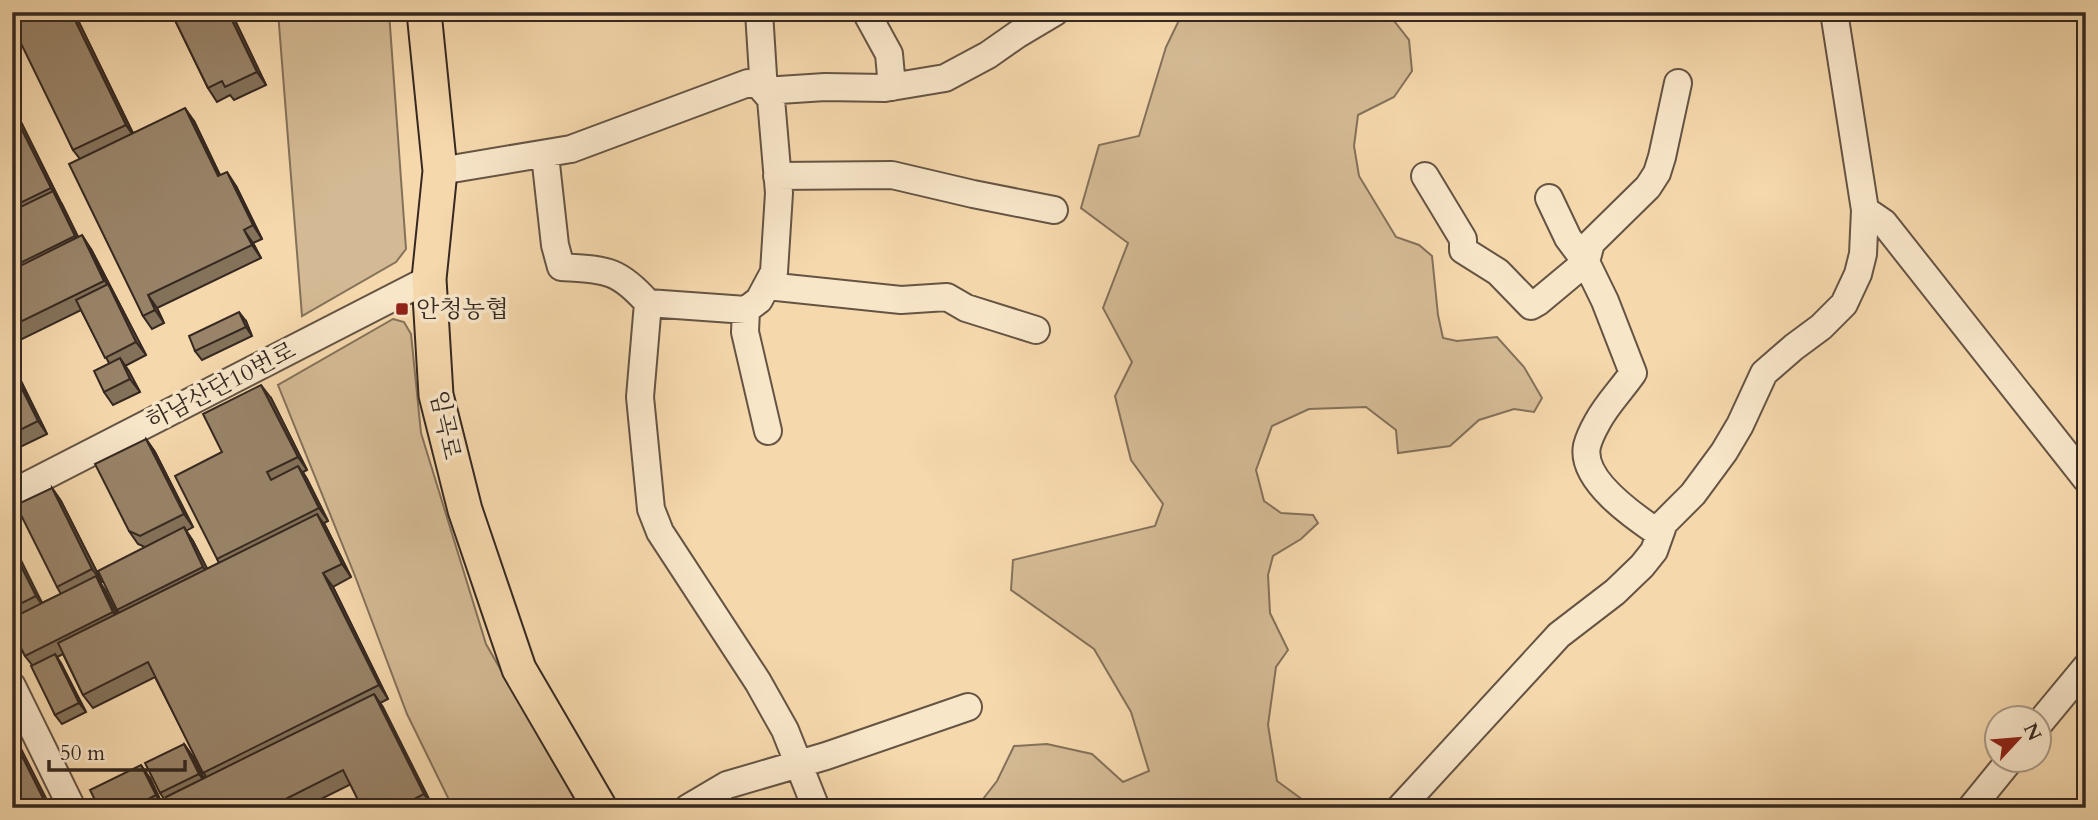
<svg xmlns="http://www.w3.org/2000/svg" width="2098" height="820" font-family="Cardo,'Noto Serif KR',serif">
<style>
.green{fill:#d4ba94;stroke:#84715a;stroke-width:2}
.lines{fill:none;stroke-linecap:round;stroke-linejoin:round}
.minor-casing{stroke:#655444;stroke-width:30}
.major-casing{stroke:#352821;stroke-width:37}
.minor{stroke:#f8e6c9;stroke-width:26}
.major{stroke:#f5d8ac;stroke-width:33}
.wall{fill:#84725a;stroke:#352821;stroke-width:2}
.shaded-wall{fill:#6b5c4a;stroke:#352821;stroke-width:2}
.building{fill:#998469;stroke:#352821;stroke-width:2}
.poi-dot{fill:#8f2418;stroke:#f8e6c9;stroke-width:2.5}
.labels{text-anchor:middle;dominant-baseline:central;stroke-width:7;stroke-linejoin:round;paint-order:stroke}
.poi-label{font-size:24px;fill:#352821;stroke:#f8e6c9;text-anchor:start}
.street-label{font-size:24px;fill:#352821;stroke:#f8e6c9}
</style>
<rect width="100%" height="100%" fill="#f5d8ac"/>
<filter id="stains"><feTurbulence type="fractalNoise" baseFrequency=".00286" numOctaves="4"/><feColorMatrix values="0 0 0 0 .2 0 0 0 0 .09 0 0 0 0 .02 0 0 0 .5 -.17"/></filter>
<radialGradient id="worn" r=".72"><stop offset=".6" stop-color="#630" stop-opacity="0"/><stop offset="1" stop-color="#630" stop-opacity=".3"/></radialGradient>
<!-- green -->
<path class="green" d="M278,12h111l17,237 -10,13 -94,54z
M1183,12h204l22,28 3,31 -18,26 -36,18 -4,31 5,30 37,61 23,8 13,11 6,59 5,23 14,3 40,-4 27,30 18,31 -8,14 -20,-3 -35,11 -29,26 -52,7 -2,-23 -30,-23 -57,2 -37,17 -16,44 8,31 17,12 32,2 5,8 -17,16 -28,17 -5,19 2,38 18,37 -12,17 -8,58 9,56 37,27h-338l21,-27 17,-35 33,-2 45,10 31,28 26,-11 -18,-59 -37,-63 -83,-59 2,-30 142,-34 8,-22 -32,-44 -16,-64 17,-34 -29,-54 25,-65 -47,-35 18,-63 40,-9 27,-89z
M393,319l11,3 7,12 10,99 65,211 94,164h-127l-46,-94 -52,-138 -77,-191z"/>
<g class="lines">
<!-- minor casing -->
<g class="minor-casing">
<path id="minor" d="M759,12l5,79 61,-4 60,1 60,-10 43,-23 30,-21 37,-22
M866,12l23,42 3,33
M545,155l10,90 6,22c44,3 56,1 87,36l-8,94 11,112 9,23 98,150 27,48 31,78
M440,171l131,-22 177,-66 11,2 12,14 8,94 -5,79 -15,28 -13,10 -1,22 23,99
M777,176l115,-1 81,19 81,16
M1425,176l38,63v11l35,22 33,34 7,-4 48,-40 5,-19 57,-56 9,-14 5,-16 16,-74
M1549,198l19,40 18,24 19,39 28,72c-11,16 -26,31 -35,48 -4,7 -9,17 -11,25 -7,34 49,72 73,88
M1865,210l19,13 202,256
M767,286l134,14 46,-3 19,11 70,22
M648,303l98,7
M12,493l417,-214
M12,686l60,122
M2038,725l48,-58
M688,808l39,-23 99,-29 142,-49
M1400,808l159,-173 56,-43 27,-26 12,-15 10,-28 29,-29 31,-42 16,-27 24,-52 30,-26 27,-20 23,-23 14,-30 5,-20 2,-44 -31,-198
M1971,808l39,-48"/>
</g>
<!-- major casing -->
<g class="major-casing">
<path id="major" d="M424,12l16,159 -11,108 7,116 29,115 54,159 81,139"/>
</g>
<!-- minor -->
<use href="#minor" class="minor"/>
<!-- major -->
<use href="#major" class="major"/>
</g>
<!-- wall -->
<path class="wall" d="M12,12h62l59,121 61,-12 26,54 16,11 26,53 -9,4 8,15 -104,50 7,15 -12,6 -9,-13 -63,-157 -7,-9z
M171,12h60l35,73 -32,15 -4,-5 -13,7 -9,-14z
M12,104l66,133 13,12 55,106 -21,11 15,26 -27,13 -9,-13 5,-29 -28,-53 -69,34z
M246,321l6,15 -50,24 -7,-9z
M12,367l6,8 29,59 -35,17z
M271,398l36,72 -4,2 4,7 21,42 -4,2 27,54 -18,10 55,112 -8,4 53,104 -71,1 -11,-24 -48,24h-131l-1,-2h-2l-9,-13 24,-49 9,13 11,21 2,-1 -51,-100 -62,31 -10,-13 -20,-41 -6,3 29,55 -24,12 -7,-9 -23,-50 -7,-9 -13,-26v-85l30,58 19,-9 -4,-7 -5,-99 9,13 41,81 -2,1 5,7 12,24 2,-1 -2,-3 28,-63 -7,-3 -9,-13 17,-92 9,13 38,75 -7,4 7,10 14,28 12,-6 -2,-4 5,-107z
M150,778l14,30h-65z"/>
<!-- shaded-wall -->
<path class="shaded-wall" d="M71,12h3l61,126 -9,-13z
M228,12h3l35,73 -9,-13z
M12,104l48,97 -9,-13 -39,-78z
M185,108l9,13 33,69 -9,-14z
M227,172l9,14 26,53 -9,-14z
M53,191l9,13 22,45 -9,-13z
M244,230l9,13 8,15 -9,-13z
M82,235l9,14 55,106 -10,-13z
M148,295l9,13 7,15 -9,-13z
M239,312l7,9 6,15 -6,-9z
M120,358l9,13 11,21 -10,-13z
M12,367l6,8 29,59 -9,-13z
M261,385l10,13 36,72 -9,-13z
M146,439l9,13 38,75 -9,-13z
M298,466l9,13 21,42 -9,-13z
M52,488l9,13 41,81 -10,-13z
M317,514l9,13 25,50 -9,-13z
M184,527l9,14 20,39 -10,-13z
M12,545l3,3 30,61 -9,-13 -24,-48z
M323,573l10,14 55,112 -9,-14z
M96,576l9,14 17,35 -9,-13z
M55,654l6,9 25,49 -7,-9z
M374,694l9,13 50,100 -9,-13z
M12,731l39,77h-3l-36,-72z
M184,744l9,13 15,30 -9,-13z
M141,765l9,13 14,30 -8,-13z"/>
<!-- building -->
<path class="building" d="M12,12h59l55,113 -53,25 -61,-125z
M171,12h57l29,60 -32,15 -3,-6 -14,7z
M185,108l33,68 9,-4 26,53 -9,5 8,15 -104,50 7,15 -12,6 -74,-152z
M12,110l39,78 -39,19z
M53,191l22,45 -63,31v-56z
M82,235l22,46 -92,45v-56z
M108,284l28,58 -31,16 -29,-58z
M239,312l7,15 -51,24 -6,-15z
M120,358l10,21 -26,13 -10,-21z
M12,369l26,52 -26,13z
M261,385l37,72 -31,15 4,8 27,-14 21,42 -102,51 -42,-83 47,-24 -19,-38z
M146,439l38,75 -44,22 -11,-5 -34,-67z
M52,488l40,81 -35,18 -41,-82z
M317,514l25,50 -19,9 56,112 -176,88 -55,-111 -65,33 -25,-52z
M184,527l19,40 -86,43 -19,-39z
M12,548l24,48 -24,12z
M96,576l17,36 -88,44 -13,-26v-12z
M55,654l24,49 -24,12 -24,-49z
M374,694l50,100 -27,14h-35l-19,-38 -75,38h-96l-6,-11z
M12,736l36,72h-36z
M184,744l15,30 -39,19 -15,-30z
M141,765l15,30 -25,13h-32l-9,-18z"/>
<!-- markers -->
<rect class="poi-dot" x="395" y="302" width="14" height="14" rx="3.5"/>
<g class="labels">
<!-- poi labels -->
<g class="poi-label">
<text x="416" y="309">안청농협</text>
</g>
<!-- street labels -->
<g class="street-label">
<text transform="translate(221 386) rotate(-27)">하남산단10번로</text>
<text transform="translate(445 425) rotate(78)">임곡로</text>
</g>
</g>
<!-- margin -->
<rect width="2098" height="820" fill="none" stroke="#f5d8ac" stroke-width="42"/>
<rect x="14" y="14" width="2070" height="792" fill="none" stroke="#352821" stroke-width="3.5"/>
<rect x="21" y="21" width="2056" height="778" fill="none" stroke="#352821" stroke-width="2"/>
<!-- north arrow -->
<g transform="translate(2018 739) rotate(64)"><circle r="33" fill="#f8e6c9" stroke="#aa9a86" stroke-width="2"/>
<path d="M0-5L12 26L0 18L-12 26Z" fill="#8f2418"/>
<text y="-10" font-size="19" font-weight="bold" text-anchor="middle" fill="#352821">N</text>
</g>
<!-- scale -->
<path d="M49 760v10h136v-10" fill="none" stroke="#352821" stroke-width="3.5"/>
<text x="60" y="760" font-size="21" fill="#352821" stroke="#f8e6c9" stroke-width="5" paint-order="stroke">50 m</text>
<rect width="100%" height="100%" filter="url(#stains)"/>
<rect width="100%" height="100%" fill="url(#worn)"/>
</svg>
